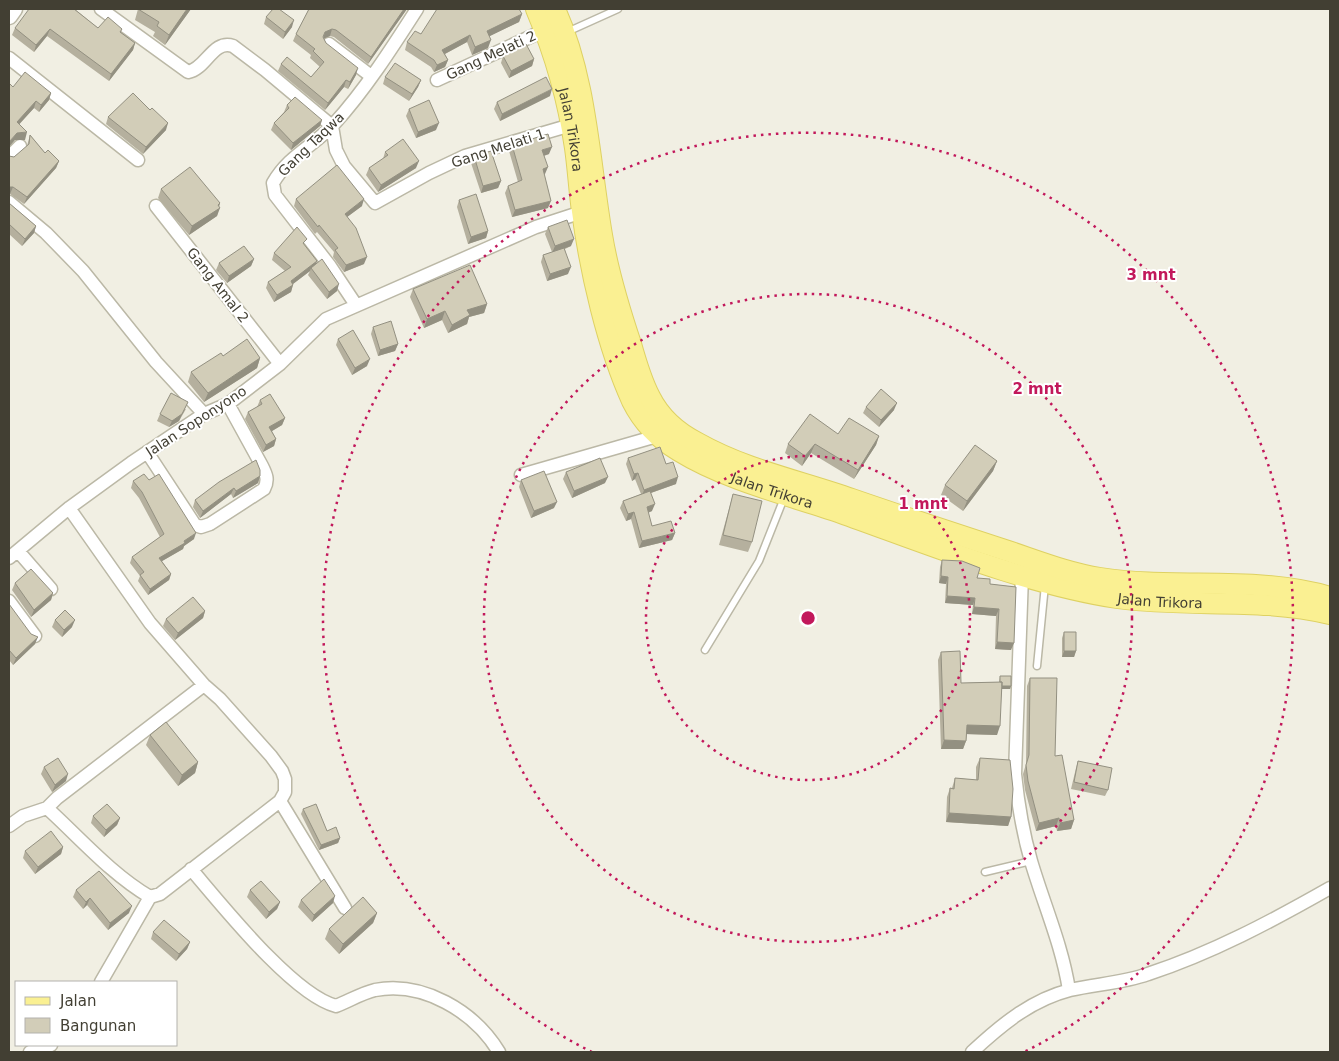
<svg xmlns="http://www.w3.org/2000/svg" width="1339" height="1061" font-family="'DejaVu Sans',sans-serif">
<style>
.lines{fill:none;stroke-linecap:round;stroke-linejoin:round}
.service-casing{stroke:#bbb8a6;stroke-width:9}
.minor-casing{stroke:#bbb8a6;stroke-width:15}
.tertiary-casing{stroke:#bbb8a6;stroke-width:19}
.primary-casing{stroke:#ded163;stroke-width:22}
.service{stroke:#fff;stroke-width:6}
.minor{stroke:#fff;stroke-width:12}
.tertiary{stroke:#fff;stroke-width:16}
.primary{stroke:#faf092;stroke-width:20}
.wall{fill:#b5b09e}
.shaded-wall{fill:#939081}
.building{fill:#d2cdb8;stroke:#939081}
.ring{fill:none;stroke:#c2185b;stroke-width:2.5;stroke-dasharray:2.5 5}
.labels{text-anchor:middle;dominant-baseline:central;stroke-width:4;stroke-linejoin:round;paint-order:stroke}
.street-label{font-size:14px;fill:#423f33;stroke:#fff}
.centre{fill:#c2185b;stroke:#fff;stroke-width:2.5}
.ring-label{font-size:15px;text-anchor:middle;font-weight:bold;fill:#c2185b;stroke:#fff;stroke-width:4;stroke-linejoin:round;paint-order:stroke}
</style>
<rect width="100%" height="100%" fill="#f1efe3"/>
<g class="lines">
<!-- service casing -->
<g class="service-casing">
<path id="service" d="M567,32l51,-23
M705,650l54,-89 25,-63
M1037,666l8,-81
M985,872l46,-11"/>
</g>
<!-- minor casing -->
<g class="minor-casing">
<path id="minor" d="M101,9l87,63c18,-3 25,-33 45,-26l32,24 67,56 4,24 8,16 31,37 54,-30 36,-17 106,-31
M329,44l42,32
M9,58l129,102
M437,80l108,-50
M9,157l11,-11
M9,202l37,31 37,38 73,91 48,52
M156,206l124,158
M356,305l-26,-39 -55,-71 -2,-12c16,-28 41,-37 61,-59 31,-34 58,-76 83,-115
M147,452l48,73 6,2 9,-3 54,-35c5,-9 2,-15 -2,-23l-34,-62
M521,475l136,-39
M69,508l81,115 54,62 16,14 51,57 11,15 3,8v13l-5,9 -120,93 -10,3 -49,85
M18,551l33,38
M9,558l60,-50 62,-45 73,-49 24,-10 52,-40 46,-45 210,-92 46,-15
M1022,575l-7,199c3,30 8,59 16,87 13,44 31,84 38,129
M9,601l26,35
M280,801l65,107
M9,826l14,-10 24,-8
M191,869c30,35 102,126 145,137 13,-5 26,-13 39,-16 48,-9 99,21 124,62
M150,897c-39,-23 -70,-59 -103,-89l10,-10 147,-113
M30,1052l21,-7
M972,1052c29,-27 59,-52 98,-62 26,-6 53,-7 78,-16 64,-21 124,-53 182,-86"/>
</g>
<!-- tertiary casing -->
<g class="tertiary-casing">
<path id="tertiary" d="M9,16l5,-7"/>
</g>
<!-- primary casing -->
<g class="primary-casing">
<g id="primary">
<path id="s1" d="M536,9c19,45 32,90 39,139 3,21 4,42 7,63 8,60 25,135 50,190 10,20 27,38 47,50 47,29 109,44 162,62 87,31 185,71 276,85 71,10 143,-1 213,16"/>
<path d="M555,9c32,72 34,149 47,226 6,37 17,73 29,109 5,18 10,36 19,53 10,20 28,36 48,46 48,27 103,38 154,56 52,18 104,35 156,52 30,10 60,22 92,27 76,12 156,-3 230,19"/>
</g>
</g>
<!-- service -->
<use href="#service" class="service"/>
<!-- minor -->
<use href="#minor" class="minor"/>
<!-- tertiary -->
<use href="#tertiary" class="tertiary"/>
<!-- primary -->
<use href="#primary" class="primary"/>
</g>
<!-- wall -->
<path class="wall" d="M138,9h53l-26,36 -12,-9 2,-4 -20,-12z
M309,9h98l-39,55 -34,-27 -4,-1 -6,2 2,5 30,32 -8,14 -4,-2 -19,23 -47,-39 3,-7 30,13 9,-10 -10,-9 1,-3 -18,-14 3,-7z
M76,10l22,18 24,1 -1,3 14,11 -2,7 -24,31 -62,-45 -13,16 -22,-17 3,-7z
M522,14l-3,8 -30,14 -1,12 -16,7 -5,-13 -22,12 3,6 -3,7 -11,5 -3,-5 -26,-17 2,-8 14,-8z
M266,17l26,10 -9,12 -19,-15z
M503,56l31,3 -2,7 -23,12 -8,-15z
M385,77l36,3 -3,7 -9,14 -26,-17z
M13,87l38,6 -2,7 -10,12 -5,-4 -15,16 6,16h-10z
M550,96l-50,25 -6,-12 3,-7z
M287,105l35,15 -2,6 -29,24 -20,-20 3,-7 10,-11z
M409,109l27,21 -20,8 -10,-22z
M108,117l58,13 -23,24 -37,-30z
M30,135l15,18 14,8 -3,7 -32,36 -14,-10h-1v-38l5,1 13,-11z
M512,145l37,9 -5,2 1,18 -1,1 4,33 -36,9 -7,-24 3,-7 10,-4 -9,-31z
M385,152l31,16 -38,24 -12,-17 3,-7 14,-9z
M474,156l27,25 -3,7 -17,5 -10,-30z
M161,189l59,14 -3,13 -28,19 -31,-37z
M296,199l66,7 -15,11 17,47 -20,8 -11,-15 1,-5 -17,-20 -2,2 -21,-28z
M459,200l29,31 -2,7 -18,6 -11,-37z
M9,203l27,23 -2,7 -12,13 -13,-12z
M548,227l23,19 -6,3 3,25 -21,7 -6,-19 2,-7 9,-3 -7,-18z
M305,245l12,16 -1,3 21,27 -10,8 -19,-24 2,-4 -17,13 -2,8 -17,10 -8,-14 2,-6 17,-11 -13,-11 2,-7z
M254,259l-3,7 -24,17 -11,-13 3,-7z
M413,289l74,15 -3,9 -15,4 -2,7 -19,9 -6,-13 -18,8 -14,-31z
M373,327l25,17 -3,7 -17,5 -7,-22z
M338,339l29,27 -15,9 -16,-30z
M260,358l-3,10 -53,34 -16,-20 3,-10z
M260,400l25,18 -3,7 -10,6 4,8 -2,7 -11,6 -18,-33 3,-7 9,-5z
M866,407l28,3 -15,17 -16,-14z
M186,409l-7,12 -10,6 -12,-6 3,-7z
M838,434l41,2 -3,9 -22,34 -43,-26 -9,13 -17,-13 3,-9z
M628,458l38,6 10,20 -25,9 1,18 -4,2 4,13 23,7 -3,7 -33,8 -8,-29 -5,2 -6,-13 3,-7 18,-7 -6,-15 -3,2 -6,-17z
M997,461l-4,10 -30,40 -22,-16 4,-10z
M566,472l39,11 -33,15 -9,-19z
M260,476l-2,7 -25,15 -2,-4 -31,24 -7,-11 2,-7z
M149,480l45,59 -10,7 -1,3 -21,12 9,13 -2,6 -21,15 -10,-14 2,-5 -10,-13 2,-6 28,-20 -21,-39 -8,-10 2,-7z
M521,480l33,28 -23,10 -12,-31z
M733,494l19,48 -4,10 -29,-7 11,-40z
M942,560l48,24 26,3 -5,63 -16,-1 1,-33 -24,-2 1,-9 -28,-2 1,-19 -7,-1 1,-16z
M15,583l38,10 -2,7 -20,17 -19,-27z
M9,604l26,40 -22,21 -4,-5z
M205,611l-2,7 -28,22 -12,-14 3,-7z
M55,620l17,7 -10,10 -10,-10z
M1064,632l12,19 -2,6h-12v-19z
M941,652l20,31 38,-1 1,-6 11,10 -1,3h-8l-5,46 -30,-1 -1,7 -3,8h-22l-3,-89z
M1030,678l25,78 19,64 -3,9 -14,2 -1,-5 -20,5 -11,-41 -2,-16 3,-10 1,-78z
M150,735l48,27 -3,11 -17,13 -32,-41z
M980,758l31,59 -3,9 -62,-4 1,-25 3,-9h2l3,-10 21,2v-13z
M1078,761l30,29 -3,6 -34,-7 5,-21z
M44,767l22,14 -14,11 -11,-18z
M303,809l24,22 13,7 -2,5 -19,7 -18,-36z
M93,816l27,2 -3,7 -13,12 -13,-14z
M63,847l-2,7 -26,20 -12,-16 2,-7z
M76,890l53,23 -21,17 -21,-25 -4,4 -10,-12z
M250,890l30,12 -3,7 -11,10 -19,-22z
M301,900l32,3 -21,19 -14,-15z
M377,913l-4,10 -34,31 -14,-15 4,-10z
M153,932l37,10 -3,7 -11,12 -25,-22z"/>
<!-- shaded-wall -->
<path class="shaded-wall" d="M187,9h4l-26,36 4,-10z
M404,9h3l-39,55 3,-7z
M522,14l-3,8 -35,17 3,-8z
M294,20l-2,7 -9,12 2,-7z
M50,29l-3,7 -13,16 2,-7z
M332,29l-2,7 -7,3 2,-7z
M470,35l-3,7 -28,15 3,-7z
M491,40l-3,8 -16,7 3,-8z
M135,43l-2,7 -24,31 2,-7z
M534,59l-2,7 -23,12 2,-7z
M448,60l-3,7 -11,5 3,-7z
M358,68l-2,7 -8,14 2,-7z
M346,80l-2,7 -19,23 3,-7z
M421,80l-3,7 -9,14 3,-7z
M552,89l-2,7 -50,25 2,-7z
M51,93l-2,7 -10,12 2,-7z
M36,101l-2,7 -19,21 2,-7z
M322,120l-2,6 -29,24 2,-7z
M168,123l-2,7 -23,24 3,-7z
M439,123l-3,7 -20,8 2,-6z
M27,132l-2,8h-10l-6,7v-5l8,-9z
M552,147l-3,7 -10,3 3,-7z
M59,161l-3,7 -32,36 3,-7z
M419,161l-3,7 -38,24 3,-7z
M548,167l-3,7 -5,2 3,-7z
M501,181l-3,7 -17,5 2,-7z
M9,187h4l-3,7h-1z
M364,199l-2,7 -19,14 2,-6z
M551,201l-3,7 -36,9 3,-7z
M220,203l-2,6 2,-1 -3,8 -28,19 3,-9z
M36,226l-2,7 -12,13 3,-7z
M488,231l-2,7 -18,6 3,-7z
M574,239l-3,7 -19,7 3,-7z
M367,257l-3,7 -20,8 2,-7z
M254,259l-3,7 -24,17 2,-7z
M317,261l-2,6 -4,1 -1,3 -21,16 4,-2 -2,7 -17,10 3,-7 14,-14z
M571,267l-3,7 -21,7 3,-7z
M339,284l-2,7 -10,8 2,-7z
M487,304l-3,9 -15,4 -2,7 -19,9 4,-8 15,-15z
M445,311l-3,9 -18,8 3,-9z
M398,344l-3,7 -17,5 2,-6z
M260,358l-3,10 -53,34 4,-9z
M370,359l-3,7 -15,9 3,-7z
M188,402l-9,19 -10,6 3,-6z
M897,403l-3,7 -15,17 2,-7z
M285,418l-3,7 -15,9 2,-7z
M879,436l-3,9 -22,34 4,-9z
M276,439l-2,7 -11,6 3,-7z
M815,444l-4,9 -9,13 3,-10z
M997,461l-4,10 -30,40 4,-10z
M638,473l-3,6 -3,2 2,-7z
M260,476l-2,7 -25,15 3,-7z
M608,477l-3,6 -33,15 2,-7z
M678,477l-2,7 -34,12 2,-6z
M234,488l-3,6 -31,24 3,-7z
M557,502l-3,6 -23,10 3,-7z
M655,504l-3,7 -8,3 3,-7z
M634,512l-3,7 -5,2 2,-7z
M196,533l-2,6 -10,7 -1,3 -26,15 2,-6z
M675,533l-3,7 -33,8 3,-7z
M171,574l-2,6 -21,15 2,-6z
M941,576l7,1 -2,7 -7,-1z
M53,593l-2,7 -20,17 3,-7z
M947,596l28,2 -2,7 -28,-2z
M974,607l25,2 -3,7 -24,-2z
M205,611l-2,7 -28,22 3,-7z
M75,620l-3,7 -10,10 2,-7z
M38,637l-3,7 -22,21 3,-7z
M997,642l17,1 -3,7 -16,-1z
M1064,651h12l-2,6h-12z
M1000,686h11l-1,3h-11z
M967,725l33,1 -3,9 -33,-1z
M944,740l22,1 -3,8h-22z
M198,762l-3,11 -17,13 4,-11z
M68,774l-2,7 -14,11 3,-7z
M949,813l62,4 -3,9 -62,-4z
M120,818l-3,7 -13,12 2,-7z
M1059,818l-3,8 -20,5 3,-8z
M1074,820l-3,9 -14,2 3,-8z
M340,838l-2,5 -19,7 2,-5z
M63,847l-2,7 -26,20 3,-7z
M335,896l-2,7 -21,19 2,-7z
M90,898l-3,7 -4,4 3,-7z
M280,902l-3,7 -11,10 3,-7z
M132,906l-3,7 -21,17 2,-7z
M377,913l-4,10 -34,31 4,-10z
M190,942l-3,7 -11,12 3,-7z"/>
<!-- building -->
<path class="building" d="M29,9h45l24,19 10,-11 14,12 -2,3 15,11 -24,31 -61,-45 -14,16 -21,-17z
M138,9h49l-18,26 -12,-9 2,-4z
M273,9h6l15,11 -9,12 -19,-15z
M309,9h95l-33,48 -35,-27 -4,-1 -7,3 -2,5 3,6 32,25 -8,14 -4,-2 -18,23 -47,-39 6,-7 24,20 13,-15 -11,-11 2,-2 -19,-15z
M437,9h82l3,5 -35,17 4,9 -16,7 -5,-12 -28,15 6,10 -11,5 -3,-5 -27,-18 8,-11 6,3z
M526,44l8,15 -23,12 -8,-15z
M395,63l26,17 -9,14 -27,-17z
M25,72l26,21 -10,12 -5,-4 -19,21 10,10 -10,1 -8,9v-59l4,4z
M546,77l6,12 -50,25 -5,-12z
M133,93l17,17 2,-2 16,15 -22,24 -38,-30z
M295,97l27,23 -29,23 -19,-20 15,-15 -2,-3z
M429,100l10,23 -21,9 -9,-23z
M548,134l4,13 -10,3 6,17 -5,2 8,32 -36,9 -7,-24 14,-6 -10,-35z
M30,135l15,18 3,-3 11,11 -32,36 -14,-10h-4v-31l5,1 15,-13z
M403,139l16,22 -38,24 -12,-17 19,-13 -3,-3z
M491,151l10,30 -18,5 -9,-30z
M337,165l27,34 -19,15 11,14 11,29 -21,8 -11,-15 3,-2 -19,-23 -1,2 -22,-28z
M190,167l30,36 -2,2 2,3 -28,18 -31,-37z
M476,194l12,37 -17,6 -12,-37z
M9,203l27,23 -11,13 -16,-15z
M567,220l7,19 -19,7 -7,-19z
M297,227l10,12 -4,4 14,18 -26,20 2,4 -16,10 -9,-13 23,-15 -17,-14z
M244,246l10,13 -25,17 -10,-13z
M564,248l7,19 -21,7 -7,-19z
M322,259l17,25 -10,8 -18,-24z
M470,265l17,39 -20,6 3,5 -18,10 -7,-14 -18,8 -14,-30z
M391,321l7,23 -18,6 -7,-23z
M353,330l17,29 -15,9 -17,-29z
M247,339l13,19 -52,35 -17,-21 30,-19 2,3z
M881,389l16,14 -16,17 -15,-13z
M171,393l17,9 -6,12 -10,7 -12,-7z
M270,394l15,24 -16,9 7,12 -10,6 -18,-33 14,-8 -2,-4z
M810,414l28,20 11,-16 30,18 -21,34 -43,-26 -10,12 -17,-12z
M975,445l22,16 -30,40 -22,-16z
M660,447l6,17 7,-2 5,15 -34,13 -6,-17 -4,1 -6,-16z
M600,458l8,19 -34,14 -8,-19z
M256,460l4,10v6l-24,15 -2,-3 -31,23 -8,-11 24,-18z
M544,471l13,31 -23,9 -13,-31z
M144,474l5,6 10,-6 37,59 -12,8 1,2 -26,15 12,16 -21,15 -10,-14 4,-3 -12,-15 32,-23 -22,-42 -9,-11z
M650,491l5,13 -8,3 5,19 19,-5 4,12 -33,8 -8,-29 -6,2 -5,-13z
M733,494l29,7 -10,41 -29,-7z
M942,560l20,1 18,7 -3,10 13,1v5l26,3 -2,56 -17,-1 2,-33 -25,-2 1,-9 -28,-2 1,-19 -7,-1z
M31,569l22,24 -19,17 -19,-27z
M193,597l12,14 -27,22 -12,-14z
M9,604l22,30 7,3 -22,21 -7,-8z
M65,610l10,10 -11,10 -9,-10z
M1064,632h12v19h-12z
M960,651l1,32 41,-1 -2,44 -33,-1 -1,16 -22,-1 -3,-88z
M1000,676h11v10h-9v-4h-2z
M1030,678h27l-2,78 7,-1 12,65 -14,3 -1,-5 -20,5 -11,-42 -2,-16 3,-10z
M166,722l32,40 -16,13 -32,-40z
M58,758l10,16 -13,11 -11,-18z
M980,758l30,2 3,29 -2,28 -62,-4 1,-25 4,1 1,-11 23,2z
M1078,761l34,7 -4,22 -34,-8z
M107,804l13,14 -14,12 -13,-14z
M316,804l11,27 9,-4 4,11 -19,7 -18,-36z
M51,831l12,16 -25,20 -13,-16z
M99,871l33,35 -22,17 -20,-25 -4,4 -10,-12z
M324,879l11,17 -21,19 -13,-15z
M261,881l19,21 -11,10 -19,-22z
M363,897l14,16 -34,31 -14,-15z
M164,920l26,22 -11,12 -26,-22z"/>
<!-- distance rings -->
<g class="ring">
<circle cx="808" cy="618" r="162"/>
<circle cx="808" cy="618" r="324"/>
<path d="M592 1052A485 485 0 1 1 1024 1052"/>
</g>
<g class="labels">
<!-- street labels -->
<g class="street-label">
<text transform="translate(491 55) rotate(-25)">Gang Melati 2</text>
<text stroke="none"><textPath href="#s1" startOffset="126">Jalan Trikora</textPath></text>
<text transform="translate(311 144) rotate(-44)">Gang Taqwa</text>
<text transform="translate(498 148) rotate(-18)">Gang Melati 1</text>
<text transform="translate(218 285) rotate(52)">Gang Amal 2</text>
<text transform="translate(196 421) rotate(-33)">Jalan Soponyono</text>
<text stroke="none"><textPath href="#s1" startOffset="576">Jalan Trikora</textPath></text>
<text stroke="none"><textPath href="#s1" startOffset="981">Jalan Trikora</textPath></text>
</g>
</g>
<circle cx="808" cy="618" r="8" class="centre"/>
<g class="ring-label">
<text x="1151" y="280">3 mnt</text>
<text x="1037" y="394">2 mnt</text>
<text x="923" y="509">1 mnt</text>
</g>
<!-- border -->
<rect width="1339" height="1061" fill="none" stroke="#423f33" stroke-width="20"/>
<!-- legend -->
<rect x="15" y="981" width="162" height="65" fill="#ffffff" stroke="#b3b2ad"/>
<rect x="25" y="997" width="25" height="8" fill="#faf092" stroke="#b3b2ad"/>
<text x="60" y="1006" font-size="15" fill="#423f33">Jalan</text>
<rect x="25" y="1018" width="25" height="15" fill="#d2cdb8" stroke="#b3b2ad"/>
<text x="60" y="1031" font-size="15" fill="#423f33">Bangunan</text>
</svg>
